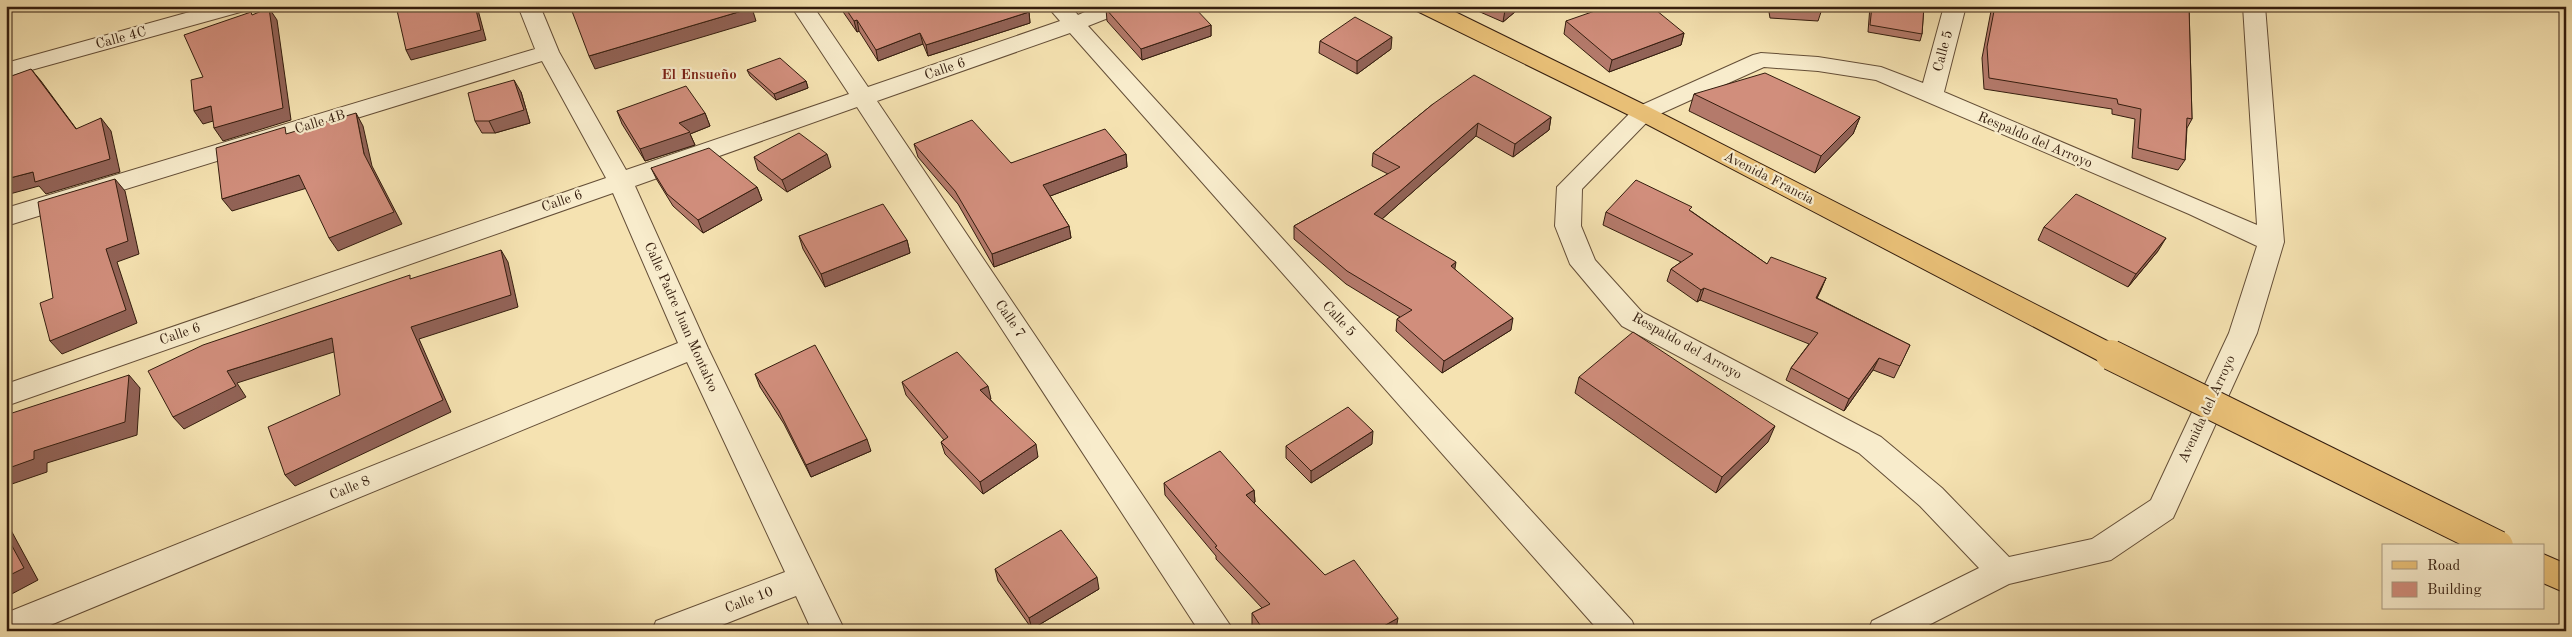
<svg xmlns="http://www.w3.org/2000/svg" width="2572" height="637" font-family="'Old Standard TT',serif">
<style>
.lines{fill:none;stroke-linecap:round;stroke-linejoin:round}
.minor-casing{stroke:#644e37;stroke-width:2}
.major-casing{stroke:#341d0e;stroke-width:2}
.minor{fill:#f8eccc;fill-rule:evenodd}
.major{fill:#eac178;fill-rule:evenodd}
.major-bridge-casing{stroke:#341d0e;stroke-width:32;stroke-linecap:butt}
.major-bridge{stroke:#eac178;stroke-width:30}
.wall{fill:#b47a6b;stroke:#341d0e}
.shaded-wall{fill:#926357;stroke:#341d0e}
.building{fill:#d18e7c;stroke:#341d0e}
.labels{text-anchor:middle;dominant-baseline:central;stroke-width:4.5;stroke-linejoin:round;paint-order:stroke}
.street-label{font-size:14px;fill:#341d0e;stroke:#f8eccc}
.neighbourhood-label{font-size:15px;font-weight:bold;fill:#7a1f14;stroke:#f8eccc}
</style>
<rect width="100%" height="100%" fill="#f5e2b1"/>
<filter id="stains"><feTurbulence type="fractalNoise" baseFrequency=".004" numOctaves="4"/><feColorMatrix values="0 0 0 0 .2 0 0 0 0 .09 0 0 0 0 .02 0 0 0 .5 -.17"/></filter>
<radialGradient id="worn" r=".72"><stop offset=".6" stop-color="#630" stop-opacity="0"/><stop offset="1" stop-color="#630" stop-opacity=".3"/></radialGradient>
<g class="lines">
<!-- minor casing -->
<g class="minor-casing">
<path id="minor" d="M211,6h36l-3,5 -238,66v-14z
M518,6h22l19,46 67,118 223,-76 -58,-88h22l55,81 192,-66 -13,-15h23l8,9 20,-9h31l-3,5 -38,15 544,595 4,10h-37l-529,-598 -193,68 357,530h-35l-342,-524 -222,79 73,162 137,283h-33l-16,-35 -89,35h-55l4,-10 129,-49 -98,-210 -651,269h-30v-18l672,-270 -65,-150 -607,213v-22l600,-206 -64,-117 -536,165v-18l529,-159z
M1944,6h22l-22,86 313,133 -14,-219h22l19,236 -27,91 -84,185 -62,42 -102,24 -92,47h-49l4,-10 107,-53 -59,-62 -61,-53 -237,-127 -52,-62 -15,-38 2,-39 78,-79 118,-53 8,-2 57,4 63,10 42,16zM1764,67l54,4 58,9 313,134 68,32 -28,87 -78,167 -59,39 -83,18 -67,-69 -61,-51 -239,-125 -47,-52 -14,-34 1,-37 69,-71z"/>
</g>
<!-- major casing -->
<g class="major-casing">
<path id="major" d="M1414,6h29l208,102 470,240 4,7 -4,7 -10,4 -10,-4 -466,-244 -218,-107z
M2543,554l23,10v29l-23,-10z"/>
</g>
<!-- minor -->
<use href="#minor" class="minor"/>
<!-- major -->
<use href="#major" class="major"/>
<!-- major-bridge casing -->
<g class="major-bridge-casing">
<path id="major-bridge" d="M2111,355l387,191"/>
</g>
<!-- major-bridge -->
<use href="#major-bridge" class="major-bridge"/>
</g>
<!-- wall -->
<path class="wall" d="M839,6h185l5,6 1,11 -102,33 -5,-12 -45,17 -19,-30 -2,1z
M1471,6h51l-19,16 -32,-14z
M1768,6h54v3l-4,12 -48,-3z
M1870,6h54l-2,28 -2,7 -52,-9z
M1993,6h196l3,113 -5,9 -2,32 -7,10 -46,-12 3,-39 -23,-5v-5l-128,-20 -2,-31 9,-47z
M1106,9l105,16v11l-69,24 -35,-39z
M1566,21l118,12 -3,12 -72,27 -45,-38z
M1320,41l71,8 -34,25 -38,-21z
M747,70l59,11 2,7 -32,12 -26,-24z
M521,92l9,31 -35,10h-13l-7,-12z
M1694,94l166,23 -7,17 -38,39 -126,-62z
M1433,104l118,13 -2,13 -36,27 -37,-21 -94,83 73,50 56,61 -69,43 -46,-42 1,-12 3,-2 -54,-33 -52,-45v-13l94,-52 -16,-8 1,-13z
M617,111l88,2 5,13 -20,8 5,11 -50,16 -23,-37z
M914,144l97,19 115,-9 1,13 -77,29 19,30 2,12 -77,29 -36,-63 -40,-47z
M754,157l77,10 -44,25 -29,-22z
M651,168l106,19 5,13 -59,33 -30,-27 -16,-26z
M1691,211l76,53 59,14 -9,20 93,47 -16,33 -21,-8 -29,41 -58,-31 5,-12 18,-24 -109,-44 -3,2 -30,-21 4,-12 10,-7 -78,-37 3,-13z
M2044,227l114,24 -30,36 -90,-47z
M799,236l108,4 3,13 -85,34 -22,-38z
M755,374l116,77 -60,26 -27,-53 -24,-37z
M1579,377l189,65 -52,51 -141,-100z
M902,382l89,17h-1l48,58 -55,37 -38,-40 -4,-12 3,-2 -38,-45z
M1372,444l-61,39 -25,-25v-12z
M1164,483l90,7 1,12 -1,1 71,72 71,55 -2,1h-137l-5,-6v-12l10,-5 -46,-49v-3l-51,-61z
M995,569l104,20 -67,40 -34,-48z"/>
<!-- shaded-wall -->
<path class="shaded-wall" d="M475,6h2l9,34 -75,20 -5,-10z
M1509,6h13l-19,16 2,-12z
M269,8l8,12 14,100 -68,21 -9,-13z
M752,8l4,13 -161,48 -6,-13z
M1029,12l1,11 -102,33 -2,-11z
M857,20l2,11 -2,1 -3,-11z
M1211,25v11l-69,24 -1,-11z
M920,33l3,11 -45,17 -2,-11z
M1684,33l-3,12 -72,27 3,-12z
M1392,37l-1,12 -34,25v-13z
M31,69l10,12 45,61 -10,-13z
M514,80l7,12 9,31 -35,10 -6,-12z
M806,81l2,7 -32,12 -2,-6z
M211,106l9,13 -17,5 -9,-13z
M356,113l7,13 9,40 30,58 -64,27 -9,-13 35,-84z
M705,113l5,13 -20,8 5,11 -50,16 -5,-12 39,-26z
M1551,117l-2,13 -36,27 2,-13z
M1860,117l-7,17 -38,39 6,-17z
M101,118l10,13 9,41 -74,22 -7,-8 -33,9v-16l27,-7z
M1478,123l-2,13 -103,91 1,-13z
M827,154l4,13 -44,25 -5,-12z
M1126,154l1,13 -82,31 -2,-13z
M299,175l8,13 -75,23 -10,-12z
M115,179l10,12 14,63 -22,8 20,61 -75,31 -12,-13z
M757,187l5,13 -59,33 -5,-13z
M1069,226l2,12 -77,29 -2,-13z
M2166,238l-8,13 -30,36 8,-13z
M907,240l3,13 -85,34 -4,-13z
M501,250l7,12 10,45 -99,32 32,73 -156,74 -10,-11 126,-148z
M1456,262l-2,12 -3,-8z
M1826,278l-5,12 -10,20 5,-12z
M1704,288l-4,12 -3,2 4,-12z
M1513,318l-2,12 -69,43 2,-12z
M332,338l8,12 -103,33 9,14 -62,32 -11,-12 54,-46z
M1879,358l-6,12 -29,41 5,-12z
M129,375l11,13 -3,47 -90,28v9l-41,14v-17l28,-18z
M988,386l3,13 -7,4 -4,-13z
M1775,426l-7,16 -52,51 6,-16z
M1373,431l-1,13 -61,39v-12z
M867,439l4,12 -60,26 -5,-12z
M1036,444l2,13 -55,37 -3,-12z
M1254,490l1,12 -9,5v-12z
M6,521l32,59 -32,17z
M1097,577l2,12 -67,40 -3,-11z
M1398,618l-2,12 -2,1h-19z"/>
<!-- building -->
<path class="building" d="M396,6h79l6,24 -75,20z
M570,6h180l2,2 -163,48z
M844,6h180l5,6 -103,33 -6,-12 -44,17 -19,-30 -3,1z
M1114,6h79l18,19 -70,24 -35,-40z
M1496,6h13l-4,4z
M1609,6h42l33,27 -72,27 -46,-39z
M1779,6h43v3z
M1872,6h52l-2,28 -52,-9z
M1995,6h194l3,113 -5,-1 -2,42 -47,-12 3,-39 -23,-5 -1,-5 -128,-21 -2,-31z
M269,8l14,100 -69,20 -3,-22 -17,5 -3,-31 12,-3 -19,-42 67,-23 1,3z
M1355,17l37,20 -35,24 -37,-20z
M780,58l26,23 -32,13 -27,-24z
M31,69l45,60 25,-11 9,41 -75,23 -2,-10 -27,7v-101z
M1765,73l95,44 -39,39 -127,-62z
M1474,75l77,42 -36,27 -37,-21 -104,91 82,48 -5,4 62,52 -69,43 -47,-42 15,-9 -65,-39 -53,-45 106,-59 -27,-14 60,-49z
M514,80l10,30 -35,11h-14l-7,-28z
M686,86l19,27 -26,10 11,9 -50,17 -23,-38z
M356,113l8,41 30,58 -65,26 -30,-63 -77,24 -6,-51 69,-21 1,7z
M972,120l39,43 94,-34 21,25 -83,31 26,41 -77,28 -37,-63 -41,-47z
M799,133l28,21 -45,26 -28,-23z
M709,148l48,39 -59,33 -31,-26 -16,-26z
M115,179l13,62 -22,8 20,61 -76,31 -10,-38 13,-5 -15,-96z
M1636,180l56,27 -3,3 78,54 4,-7 55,21 -10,20 94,47 -10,21 -21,-8 -30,41 -58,-31 27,-35 -114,-45 -3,2 -30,-21 22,-15 -87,-42z
M2076,194l90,44 -30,36 -92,-47z
M883,204l24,36 -86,34 -22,-38z
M501,250l10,45 -100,32 32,73 -158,75 -17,-48 72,-32 -8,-57 -105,33 9,15 -63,31 -25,-46 55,-26 207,-70v4z
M1633,332l142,94 -53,51 -143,-100z
M815,345l52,94 -61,26 -27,-54 -24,-37z
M957,352l31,34 -8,4 56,54 -56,38 -39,-40 7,-5 -46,-55z
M129,375l-4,47 -91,29v8l-28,10v-54z
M1348,407l25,24 -62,40 -25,-25z
M1220,451l34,39 -8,5 79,80 29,-15 44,58 -23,13h-111l-12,-18 18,-9 -55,-57 2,-1 -53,-63z
M1061,530l36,47 -68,41 -34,-49z
M6,535l18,33 -18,9z"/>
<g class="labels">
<!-- street labels -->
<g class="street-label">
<text transform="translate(121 38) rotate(-15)">Calle 4C</text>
<text transform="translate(1943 51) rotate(-75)">Calle 5</text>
<text transform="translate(945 69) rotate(-19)">Calle 6</text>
<text transform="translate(320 122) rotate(-17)">Calle 4B</text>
<text transform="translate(2035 140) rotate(23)">Respaldo del Arroyo</text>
<text transform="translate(1769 178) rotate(27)">Avenida Francia</text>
<text transform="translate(562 201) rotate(-19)">Calle 6</text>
<text transform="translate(681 317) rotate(66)">Calle Padre Juan Montalvo</text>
<text transform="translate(1010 319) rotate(56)">Calle 7</text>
<text transform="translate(1339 319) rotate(48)">Calle 5</text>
<text transform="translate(180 334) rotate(-19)">Calle 6</text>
<text transform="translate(1687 346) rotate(29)">Respaldo del Arroyo</text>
<text transform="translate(2207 409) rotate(-65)">Avenida del Arroyo</text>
<text transform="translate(350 488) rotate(-22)">Calle 8</text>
<text transform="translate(749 600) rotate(-21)">Calle 10</text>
</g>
<!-- neighbourhood labels -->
<g class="neighbourhood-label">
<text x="699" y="75">El Ensueño</text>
</g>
</g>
<!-- margin -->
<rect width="2572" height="637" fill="none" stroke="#f5e2b1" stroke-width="25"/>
<rect x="8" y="8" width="2557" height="622" fill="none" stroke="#341d0e" stroke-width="2.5"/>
<rect x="12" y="12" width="2547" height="612" fill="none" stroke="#341d0e"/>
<!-- legend -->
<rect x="2382" y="544" width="162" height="65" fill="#f8eccc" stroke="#aa9980"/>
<rect x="2392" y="561" width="25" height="8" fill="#eac178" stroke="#aa9980"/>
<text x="2427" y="570" font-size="15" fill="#341d0e">Road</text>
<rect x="2392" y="582" width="25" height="15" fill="#d18e7c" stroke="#aa9980"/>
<text x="2427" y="594" font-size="15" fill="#341d0e">Building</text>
<rect width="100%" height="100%" filter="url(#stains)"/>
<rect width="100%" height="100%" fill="url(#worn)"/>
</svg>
